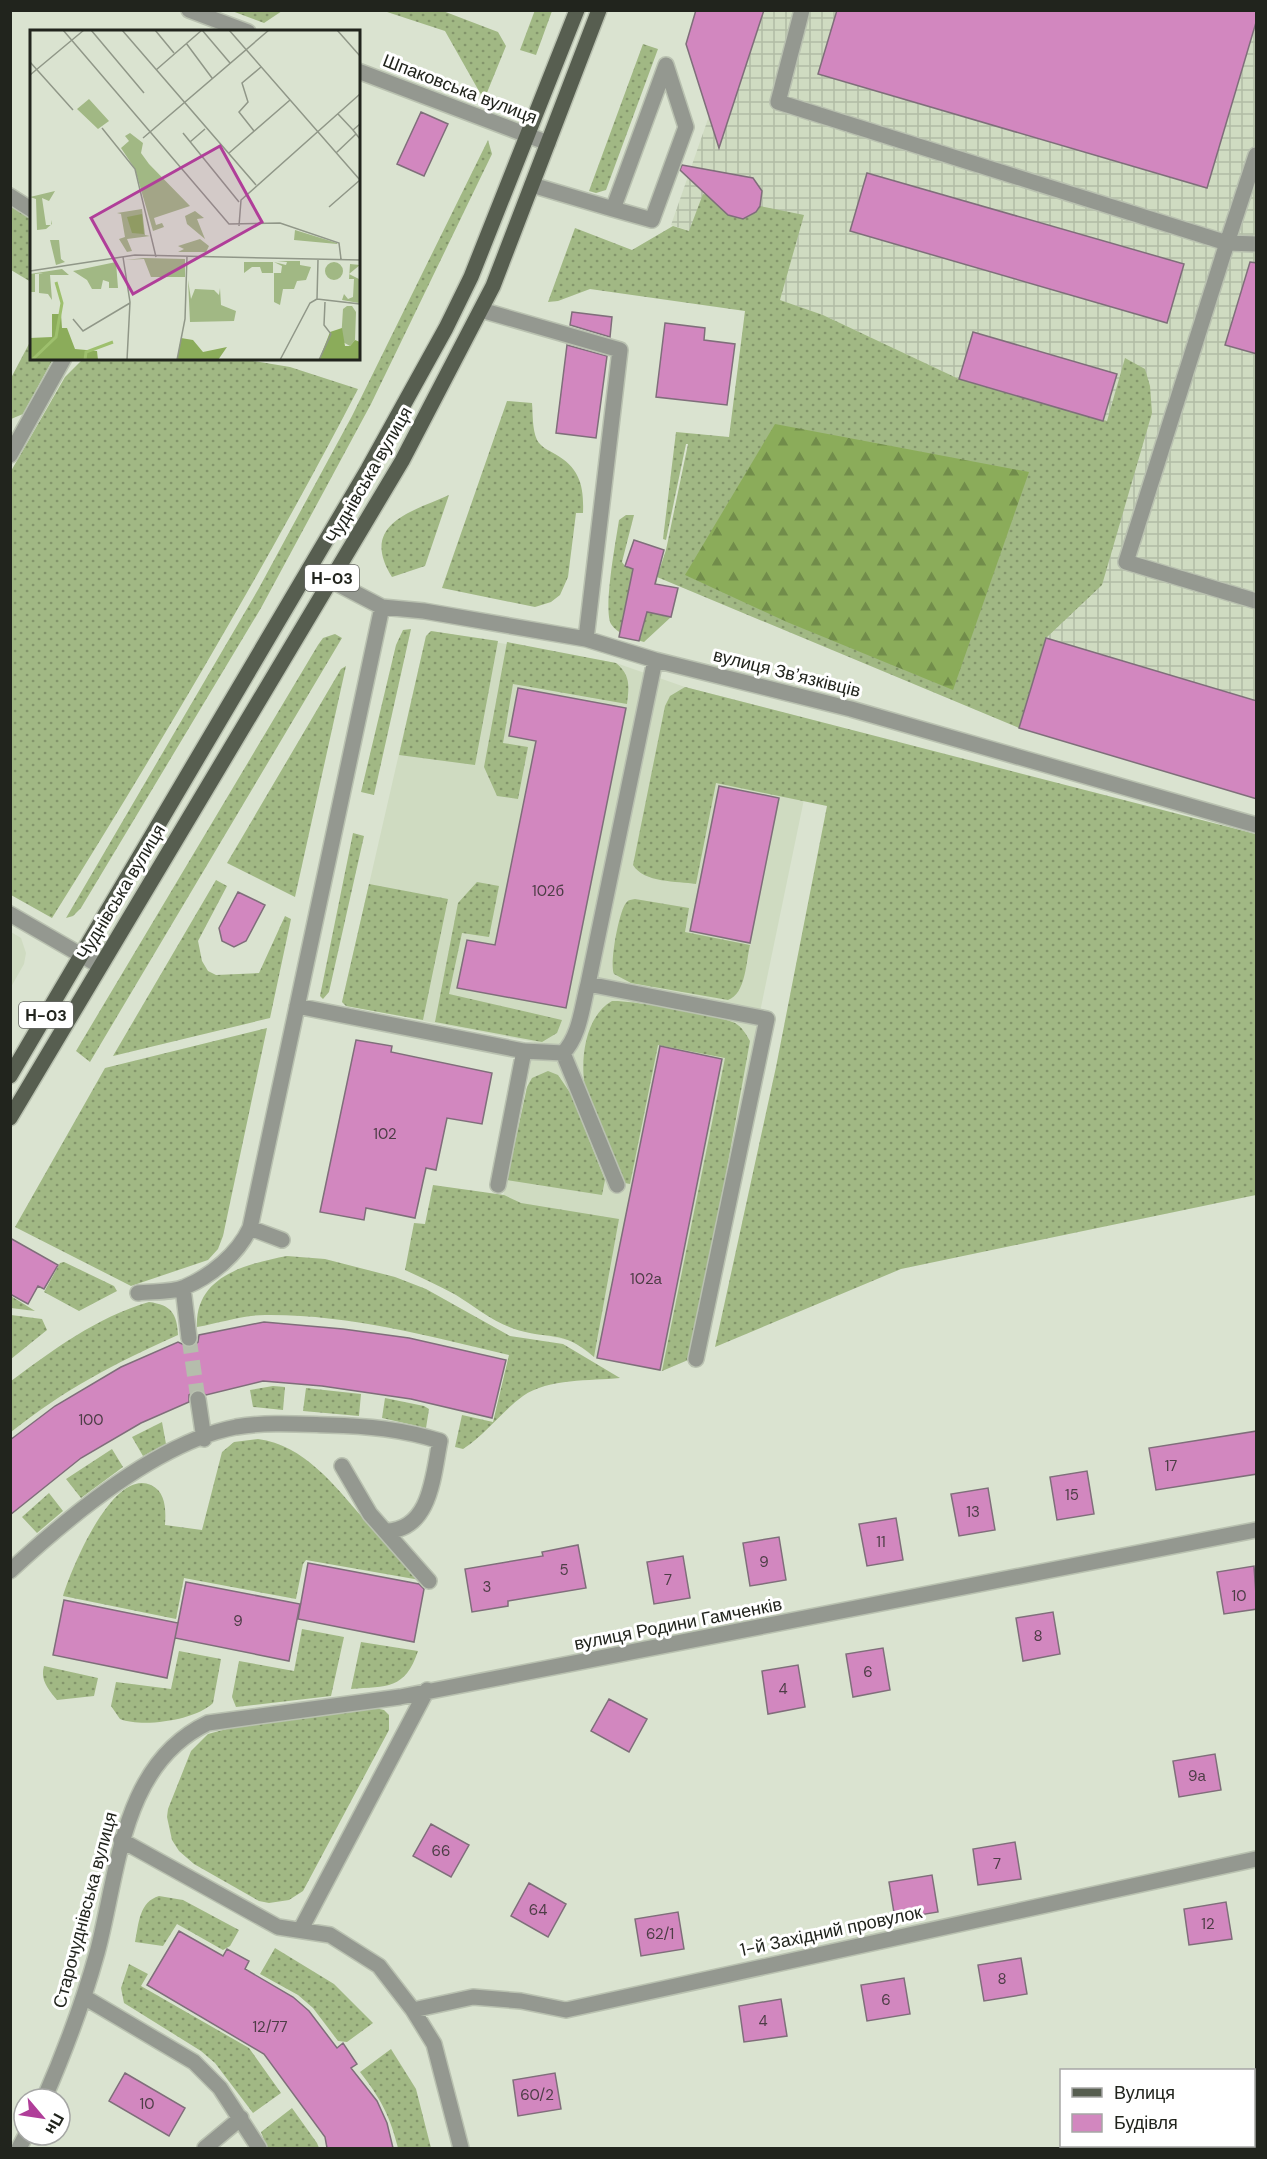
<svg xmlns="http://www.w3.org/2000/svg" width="1267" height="2159" font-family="'DM Sans',sans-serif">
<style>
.built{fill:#cfdbc1}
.industrial{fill:url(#industrial-grid)}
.grass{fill:url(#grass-dots)}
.forest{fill:url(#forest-firs)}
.building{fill:#d287bf;stroke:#7f6e7a;stroke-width:1.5}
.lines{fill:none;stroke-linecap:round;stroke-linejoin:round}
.minor-tunnel{stroke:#b5bdac;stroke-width:15;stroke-dasharray:15 8;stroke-linecap:butt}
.minor-casing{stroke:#b9c1b0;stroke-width:18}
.major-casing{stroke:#b9c1b0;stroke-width:18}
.minor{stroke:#949890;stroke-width:15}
.major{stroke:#575e50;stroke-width:15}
.labels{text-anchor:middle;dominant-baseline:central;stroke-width:6;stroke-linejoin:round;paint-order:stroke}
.number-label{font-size:15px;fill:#4d3d46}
.shield{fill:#fff;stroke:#646661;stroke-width:1.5}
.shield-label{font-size:16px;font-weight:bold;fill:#21241d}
.street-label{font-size:18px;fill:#21241d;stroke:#fff}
.inset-river{fill:none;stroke:#9ec06d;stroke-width:3}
.inset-road{fill:none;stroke:#909788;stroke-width:1.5}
.view{fill:#b03e99;fill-opacity:0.15;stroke:#b03e99;stroke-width:3}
.inset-edge{fill:none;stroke:#21241d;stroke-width:3}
</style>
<defs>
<pattern id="industrial-grid" width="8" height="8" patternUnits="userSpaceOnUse" patternTransform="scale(1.5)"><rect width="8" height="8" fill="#cfdbc1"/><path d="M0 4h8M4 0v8" fill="none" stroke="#b1bca5"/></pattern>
<pattern id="grass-dots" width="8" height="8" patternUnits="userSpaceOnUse" patternTransform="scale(1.5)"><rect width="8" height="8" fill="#a1b884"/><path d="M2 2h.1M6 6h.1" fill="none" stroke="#83956b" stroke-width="1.8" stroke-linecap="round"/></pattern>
<pattern id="forest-firs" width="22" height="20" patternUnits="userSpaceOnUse" patternTransform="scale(1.5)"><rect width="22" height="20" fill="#8bac5a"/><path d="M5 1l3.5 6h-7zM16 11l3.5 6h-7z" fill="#718c4a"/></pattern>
</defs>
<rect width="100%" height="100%" fill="#dae3d0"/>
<!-- built -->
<path class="built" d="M431,631l185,32 69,24 135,35 -132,638 -26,11 -68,-14 -21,-16 -60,-12 -35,-19 49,-223 7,-45 -188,-36 -4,-4 84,-366z
M11,932l10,6 5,15 -2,11 -13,23z"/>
<!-- industrial -->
<path class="industrial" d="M696,11h560v787l-237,-70 27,-90 -87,-259 -136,-64 -43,-15 10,-37 -119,-38 38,-109 -23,-72z"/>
<!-- grass -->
<path class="grass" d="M535,10l17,1 -16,44 -16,-5z
M232,11h50l-18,12z
M384,11h59l55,21 8,14 -22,54 -39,-69z
M643,44l15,5 -52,141 -10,3 -7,-2z
M488,140l4,14 -121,250 -110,204 -180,300 -8,8 -7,2 193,-330 93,-172z
M703,194l15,3c9,15 14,25 32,19l10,-10 44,9 -24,85 43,15 136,64 148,42 18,-63 20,11 5,17 2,27 -50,172 -56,53 -27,90 -362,-151 -1,7 -24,-5 -7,28 46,10 -27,25c-11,-3 -27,-8 -33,-18 -8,-15 5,-84 8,-104l7,-5h8l-12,47 3,4 32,11 9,-27 22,-106h-2l-20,96 -3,-1 13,-107 53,5 16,-126 -155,-22 -32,12 -10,1 27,-74 57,22 41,-24 16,5z
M10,204l21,15v63l-20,-12z
M31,340l1,18 21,1 -30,55 -12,5v-41z
M241,359l49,8 68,22c-94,181 -198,356 -306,529l-41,-23v-424l54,-94 18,-18z
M507,401l25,2c1,12 0,26 5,37 4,7 11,10 18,14 25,14 29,32 28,59h-7l-8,64 -8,18 -9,7 -16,5 -93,-19z
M449,495l-24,71 -33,11c-33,-53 19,-65 57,-82z
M411,629l-37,166 -13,-3 35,-147 7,-15z
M431,631l67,10 -23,124 -76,-10 27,-119z
M335,634l7,4 -252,424 -14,-11 242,-406 5,-7z
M507,642l109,21c15,12 13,24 11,41l-114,-20 -10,59 25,4 -10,52 -21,-3 -13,-29z
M346,666l-51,231 -68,-34 114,-194z
M685,687l571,147v361l-355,74 -186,78 61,-280 51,-261 -111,-23 -20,101c-19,-3 -52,-1 -63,-19l32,-159 5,-10z
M353,833l11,3 -35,156 -6,7 -3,-3z
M216,880l11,6 -29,55 4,20 6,10 8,4 43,-2 26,-57 6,3 -21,99 -157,38z
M477,882l22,4 -10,51 -27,-4 -13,61 113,26 -5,13 -15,9 -107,-20 23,-119z
M369,884l79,15 -25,121 -77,-14 -4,-4z
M635,899l54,9 -4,24 65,13c-4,16 -4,49 -22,55l-97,-17 -17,-9c-5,-9 5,-63 12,-71 3,-4 5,-3 9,-4z
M612,1001c19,-1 106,14 123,22 7,4 11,11 15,18l-30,166 -32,153 -26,11 63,-313 -67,-13 -28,139 -5,-1 -40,-96c-5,-27 0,-71 27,-86z
M267,1028l-44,208 -5,13 -10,11 -77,26 -116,-59 90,-159z
M548,1071l10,4 13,19 34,86 -3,15 -95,-15 20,-93 5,-9z
M433,1185l71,10 17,8 98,16 -25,138c-32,-29 -47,-16 -82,-29 -20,-7 -38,-22 -56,-33 -16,-9 -34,-17 -51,-25l9,-47 11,1z
M287,1256l38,3 70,18 31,12 84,47 53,8 57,34c-30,3 -71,0 -97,18 -22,16 -37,38 -60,53l-8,-2 7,-32 31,7 16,-67c-80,-19 -162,-41 -244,-40 -22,0 -46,8 -68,12 -2,-51 49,-63 90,-71z
M64,1262l50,24 3,5 -38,20 -35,-19 16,-29z
M11,1296l24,15 -24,-3z
M149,1302c22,3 28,11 29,33 -63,28 -113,54 -167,97v-51c42,-31 86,-64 138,-79z
M11,1315l31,4 5,11 -36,29z
M273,1386l12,1 -2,23 -30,-3 -3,-17z
M306,1388l55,6 -2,22 -56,-5z
M385,1398l39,8 5,3 -3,19 -44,-10z
M162,1422l4,22 -23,12 -11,-19z
M258,1439c46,6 76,46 105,79 19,21 38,41 57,62l-114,-20 -3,4 -7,35 -112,-21 -8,41 -113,-23c8,-27 50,-129 88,-111 15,7 15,25 14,40l37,5 20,-78 12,-10z
M112,1449l11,18 -42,31 -15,-19z
M49,1493l14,18 -26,22 -15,-16z
M302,1629l42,8 -13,59 -95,11 -4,-10 7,-36 55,10z
M361,1642l57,9c-13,39 -31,35 -67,38z
M179,1651l42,8 -8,44c-17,17 -70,25 -93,16l-9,-13 5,-24 55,7z
M44,1666l54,12 -4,18 -37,4c-9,-11 -17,-20 -13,-34z
M371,1707l13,3 5,5v15l-86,161 -14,9 -20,3 -10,-2 -65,-37 -15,-13 -7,-11 -5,-23 1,-8 23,-58 17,-17 26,-7z
M159,1896l24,4 56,30 -9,16 -7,4 -46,-26 -14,22 -28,-4c4,-19 4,-40 24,-46z
M275,1948l59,36 39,39 -26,19 -9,-1 -25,-33 -15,-13 -38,-21z
M129,1964l19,10 -7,12 108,62 32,45 -28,20 -38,-50 -14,-12 -77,-48 -3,-15z
M391,2049l25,40 15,59h-33c-8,-32 -17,-49 -38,-76z
M292,2108l25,35 2,5h-52l-6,-16z"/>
<!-- forest -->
<path class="forest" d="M775,424l254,48 -76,218 -166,-68 -102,-47z"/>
<!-- building -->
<path class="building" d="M696,10h68l-45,138 -33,-104z
M837,10h420v9l-50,169 -389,-114z
M421,112l27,12 -24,52 -27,-12z
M682,165l71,13 9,13 -2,15 -4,6 -13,7 -15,-4 -48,-45z
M867,173l317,91 -17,59 -317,-92z
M1250,262l7,1v91l-32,-9z
M572,312l40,5 -2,20 -40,-12z
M665,323l40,5 -1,12 31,4 -8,61 -71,-8z
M973,332l144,42 -14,47 -144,-42z
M567,345l40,11 -11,82 -40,-5z
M634,540l30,10 -9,34 23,4 -7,29 -24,-5 -8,29 -20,-4 14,-68 -8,-3z
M1046,638l211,63v98l-238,-71z
M518,688l108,20 -60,300 -109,-20 10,-48 28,5 41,-204 -27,-5z
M719,786l60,12 -29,145 -60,-12z
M238,892l27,13 -19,36 -12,6 -12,-6 -3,-13z
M356,1040l36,6 -1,6 101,21 -10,51 -35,-6 -11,52 -10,-2 -11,50 -49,-10 -2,12 -44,-8z
M660,1046l62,13 -62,311 -63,-12z
M10,1238l48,27 -14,24 -6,-3 -10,18 -18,-10z
M264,1322l79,7 66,9 97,22 -14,58 -81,-19 -89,-13 -59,-5 -57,14 -10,-5 -7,5v7l-48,21 -60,35 -71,57v-75l45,-34 66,-39 57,-25 13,6 7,-6 1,-7z
M1257,1431v43l-101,16 -7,-42z
M1087,1471l7,43 -37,6 -7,-43z
M988,1488l7,42 -36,6 -8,-42z
M896,1518l7,42 -36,6 -8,-42z
M779,1537l7,43 -36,6 -7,-43z
M578,1545l8,43 -78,13v5l-36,6 -7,-43 78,-13 -1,-4z
M683,1556l7,42 -36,6 -7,-42z
M308,1563l111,21 5,5 -10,53 -116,-23z
M1254,1566l3,43 -33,5 -7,-42z
M186,1582l114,22 -11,57 -114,-23z
M64,1600l114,23 -11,55 -114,-23z
M1053,1612l7,42 -37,7 -7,-43z
M883,1648l7,42 -37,7 -7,-43z
M798,1665l7,42 -37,7 -6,-43z
M609,1699l38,20 -18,33 -38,-21z
M1215,1754l6,36 -42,7 -6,-36z
M431,1824l38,21 -18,32 -38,-21z
M1015,1842l6,37 -43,6 -5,-36z
M932,1875l6,37 -43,7 -6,-37z
M529,1883l37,21 -18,33 -37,-21z
M1226,1902l6,37 -43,6 -5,-36z
M678,1912l6,37 -43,7 -6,-37z
M179,1931l44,25 4,-7 22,12 -4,8 48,28 16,14 28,37 6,-5 14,21 -6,4 26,33 10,22 6,25h-66l-2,-11 -61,-83 -117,-69z
M1021,1958l6,36 -43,7 -6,-36z
M904,1978l6,36 -43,7 -6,-36z
M781,1999l6,37 -43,6 -5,-36z
M125,2073l60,35 -16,28 -60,-35z
M555,2073l6,36 -43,7 -5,-36z"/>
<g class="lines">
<!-- minor-tunnel -->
<path class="minor-tunnel" d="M189,1338l9,61"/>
<!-- minor casing -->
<g class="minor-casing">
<path id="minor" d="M189,10l59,22
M802,10l-24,92 449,141 29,-88
M666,65l20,62 -34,93 -39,-11z
M358,71l190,72
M532,185l81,24
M10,196l22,14
M1256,244l-29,-1 -101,319 130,39
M481,310l139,40 -34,289
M10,455l54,-97
M309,569l73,38 42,4 162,28 69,21 196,49 405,116
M10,914l90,52
M588,984l179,35 -71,340
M297,1006l227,45 39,2 54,132
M563,1053c17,-17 19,-47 25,-69l67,-324
M498,1185l26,-134
M250,1228l32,12
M183,1288l6,50
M138,1293c14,-2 34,0 47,-6 26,-11 53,-33 65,-59l132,-621
M198,1399l6,40
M342,1466l28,48 59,67
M10,1571c57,-53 148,-129 226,-144 30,-5 61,-3 92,-2 39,1 74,4 112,16 -7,34 -9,89 -54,90
M121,1840l157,87 52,8 49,31 34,44 21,34 27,104
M301,1929l126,-239
M84,1997l110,65 26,26 39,60
M413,2010l60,-13 48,4 45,9 690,-151
M44,2099c21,-48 39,-96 53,-146 22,-82 24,-189 111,-230l192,-26 856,-167
M19,2148l7,-13
M205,2148l36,-30"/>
</g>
<!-- major casing -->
<g class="major-casing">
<path id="major" d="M10,1076l358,-607 78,-141 25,-51 106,-267
M10,1118l392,-657 91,-175 106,-276"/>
</g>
<!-- minor -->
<use href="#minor" class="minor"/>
<!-- major -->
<use href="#major" class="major"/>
</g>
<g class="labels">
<!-- number labels -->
<g class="number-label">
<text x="548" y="891">102б</text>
<text x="385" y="1134">102</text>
<text x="646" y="1279">102а</text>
<text x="91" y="1420">100</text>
<text x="1171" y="1466">17</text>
<text x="1072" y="1495">15</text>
<text x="973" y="1512">13</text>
<text x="881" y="1542">11</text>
<text x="764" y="1562">9</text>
<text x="564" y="1570">5</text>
<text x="668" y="1580">7</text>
<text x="487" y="1587">3</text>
<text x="1239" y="1596">10</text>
<text x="238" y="1621">9</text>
<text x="1038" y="1636">8</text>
<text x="868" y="1672">6</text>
<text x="783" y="1689">4</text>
<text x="1197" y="1776">9а</text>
<text x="441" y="1851">66</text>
<text x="997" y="1864">7</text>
<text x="538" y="1910">64</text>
<text x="1208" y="1924">12</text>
<text x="660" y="1934">62/1</text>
<text x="1002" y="1979">8</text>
<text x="886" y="2000">6</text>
<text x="763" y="2021">4</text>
<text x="270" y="2027">12/77</text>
<text x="537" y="2095">60/2</text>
<text x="147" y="2104">10</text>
</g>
<!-- shield labels -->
<g class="shield">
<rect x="305" y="565" width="54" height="26" rx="4.5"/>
<rect x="19" y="1002" width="54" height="26" rx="4.5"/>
</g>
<g class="shield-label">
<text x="332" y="578">Н-03</text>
<text x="46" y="1015">Н-03</text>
</g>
<!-- street labels -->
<g class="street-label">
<text transform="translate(460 89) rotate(21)">Шпаковська вулиця</text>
<text transform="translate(369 475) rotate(-60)">Чуднівська вулиця</text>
<text transform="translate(787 673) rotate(14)">вулиця Звʼязківців</text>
<text transform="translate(121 892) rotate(-59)">Чуднівська вулиця</text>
<text transform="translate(678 1624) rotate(-11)">вулиця Родини Гамченків</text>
<text transform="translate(85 1910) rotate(-75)">Старочуднівська вулиця</text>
<text transform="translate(831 1931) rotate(-12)">1-й Західний провулок</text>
</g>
</g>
<!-- overview -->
<g transform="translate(30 30)">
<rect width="330" height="330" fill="#dae3d0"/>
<path d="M59,69l20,22 -11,8 -21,-20zM100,103l13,10 -2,10 8,11 41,42 -36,12 2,7 6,-2 2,4 -11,4 -18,-62 -14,-21 8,-7 -4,-5zM25,161l-6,10 -7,-3 4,27h5l1,-5v4l-6,5 -9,1 -1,-31 -6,-2zM112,179l3,26 5,1 -23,3 5,12 -5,1 -8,-13 6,-2 -4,-23 -4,-1zM165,181l9,7 -7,1 8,20 -18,-15 -2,-8zM265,200l42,13v1l-43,-4zM170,209l9,7 -3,6h-28l6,-3 -6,-3zM20,210h9l2,19 4,3 -9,3zM114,228l41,1v18h-34l-7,-18 -19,1zM247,231h23v4l11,2 -5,13 -9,1 -3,8h-11l-3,16 -6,-3v-29h7l1,-7 -8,-4 12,3 1,-3zM295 241a9 9 0 1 1 18 0a9 9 0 1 1-18 0ZM86,232l2,26h-9v-6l-6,-2 -2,9h-9l-5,-9 -14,-9zM214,232h29v11h-11l-2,-6h-8l-8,6zM320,234l10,1 -11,9 10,5v24l-17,-3 2,-6 4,5 5,-2 1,-18h-5zM32,239l7,6h-19l2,25 -4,-6 -9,-1v-19l4,-1 -8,1v18h-5v-18zM158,250l3,19 4,-10 19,1 5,5 1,-7 1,17 15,6 -2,10 -44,1zM317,276h5l4,6 -1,28 -5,6 -9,-5 2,-32z" fill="#a1b884"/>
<path d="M112,184l2,20 -12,-1 -5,-16zM22,284h9l1,14h5l8,21 22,2 1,9h-68v-22l22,-1zM312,298l3,18h5l5,-6 5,2v18h-41l11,-28zM151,308l12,2 10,12 24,-5 -9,13h-41z" fill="#8bac5a"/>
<path d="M165,260h19v10h-19z" fill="#a1b884"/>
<path class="inset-river" d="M2,330l24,-23 6,-34 -6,-21M55,330l1,-8 27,-10"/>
<path class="inset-road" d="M33,0l166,194 51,-1 59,20 2,16M61,0l53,63M92,0l134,155M125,0l19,23M172,0l28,33M199,0l131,150M307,0l23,26M156,13l26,35M0,32l43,48M126,40l46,-40M0,45l54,-45M308,84l15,16M330,94l-7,6 7,9M72,98l33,41 21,88M224,101l-15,-19 9,-10 -6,-19 19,-16M153,103l56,69M113,108l126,-108M160,112l15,-13M199,123l61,-53M306,123l20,-19M299,177l31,-27M209,196l2,-26 119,-106M93,227l7,45 -3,58M0,241l105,-16 225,5M287,269l43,5M287,269l1,-39M43,289l10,12 47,-28M147,330l8,-41 2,-63M250,330l30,-57 7,-4M289,330l12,-26 -7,-9 1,-23"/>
<path class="view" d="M190,116l42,76 -129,72 -42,-76z"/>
<rect width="330" height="330" class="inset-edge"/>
</g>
<!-- border -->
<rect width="1267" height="2159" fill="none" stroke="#21241d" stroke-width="24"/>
<!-- legend -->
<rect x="1060" y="2069" width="195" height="78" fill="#ffffff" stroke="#a6a7a5" stroke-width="1.5"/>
<rect x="1072" y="2088" width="30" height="9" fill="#575e50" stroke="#a6a7a5" stroke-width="1.5"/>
<text x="1114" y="2099" font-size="18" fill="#21241d">Вулиця</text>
<rect x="1072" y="2114" width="30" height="18" fill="#d287bf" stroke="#a6a7a5" stroke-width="1.5"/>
<text x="1114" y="2129" font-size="18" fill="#21241d">Будівля</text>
<!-- north arrow -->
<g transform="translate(42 2117) rotate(119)"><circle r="28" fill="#ffffff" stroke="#a6a7a5" stroke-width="1.5"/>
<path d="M0-4.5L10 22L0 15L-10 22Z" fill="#b03e99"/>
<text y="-9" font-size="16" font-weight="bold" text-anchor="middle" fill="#21241d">Пн</text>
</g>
</svg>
